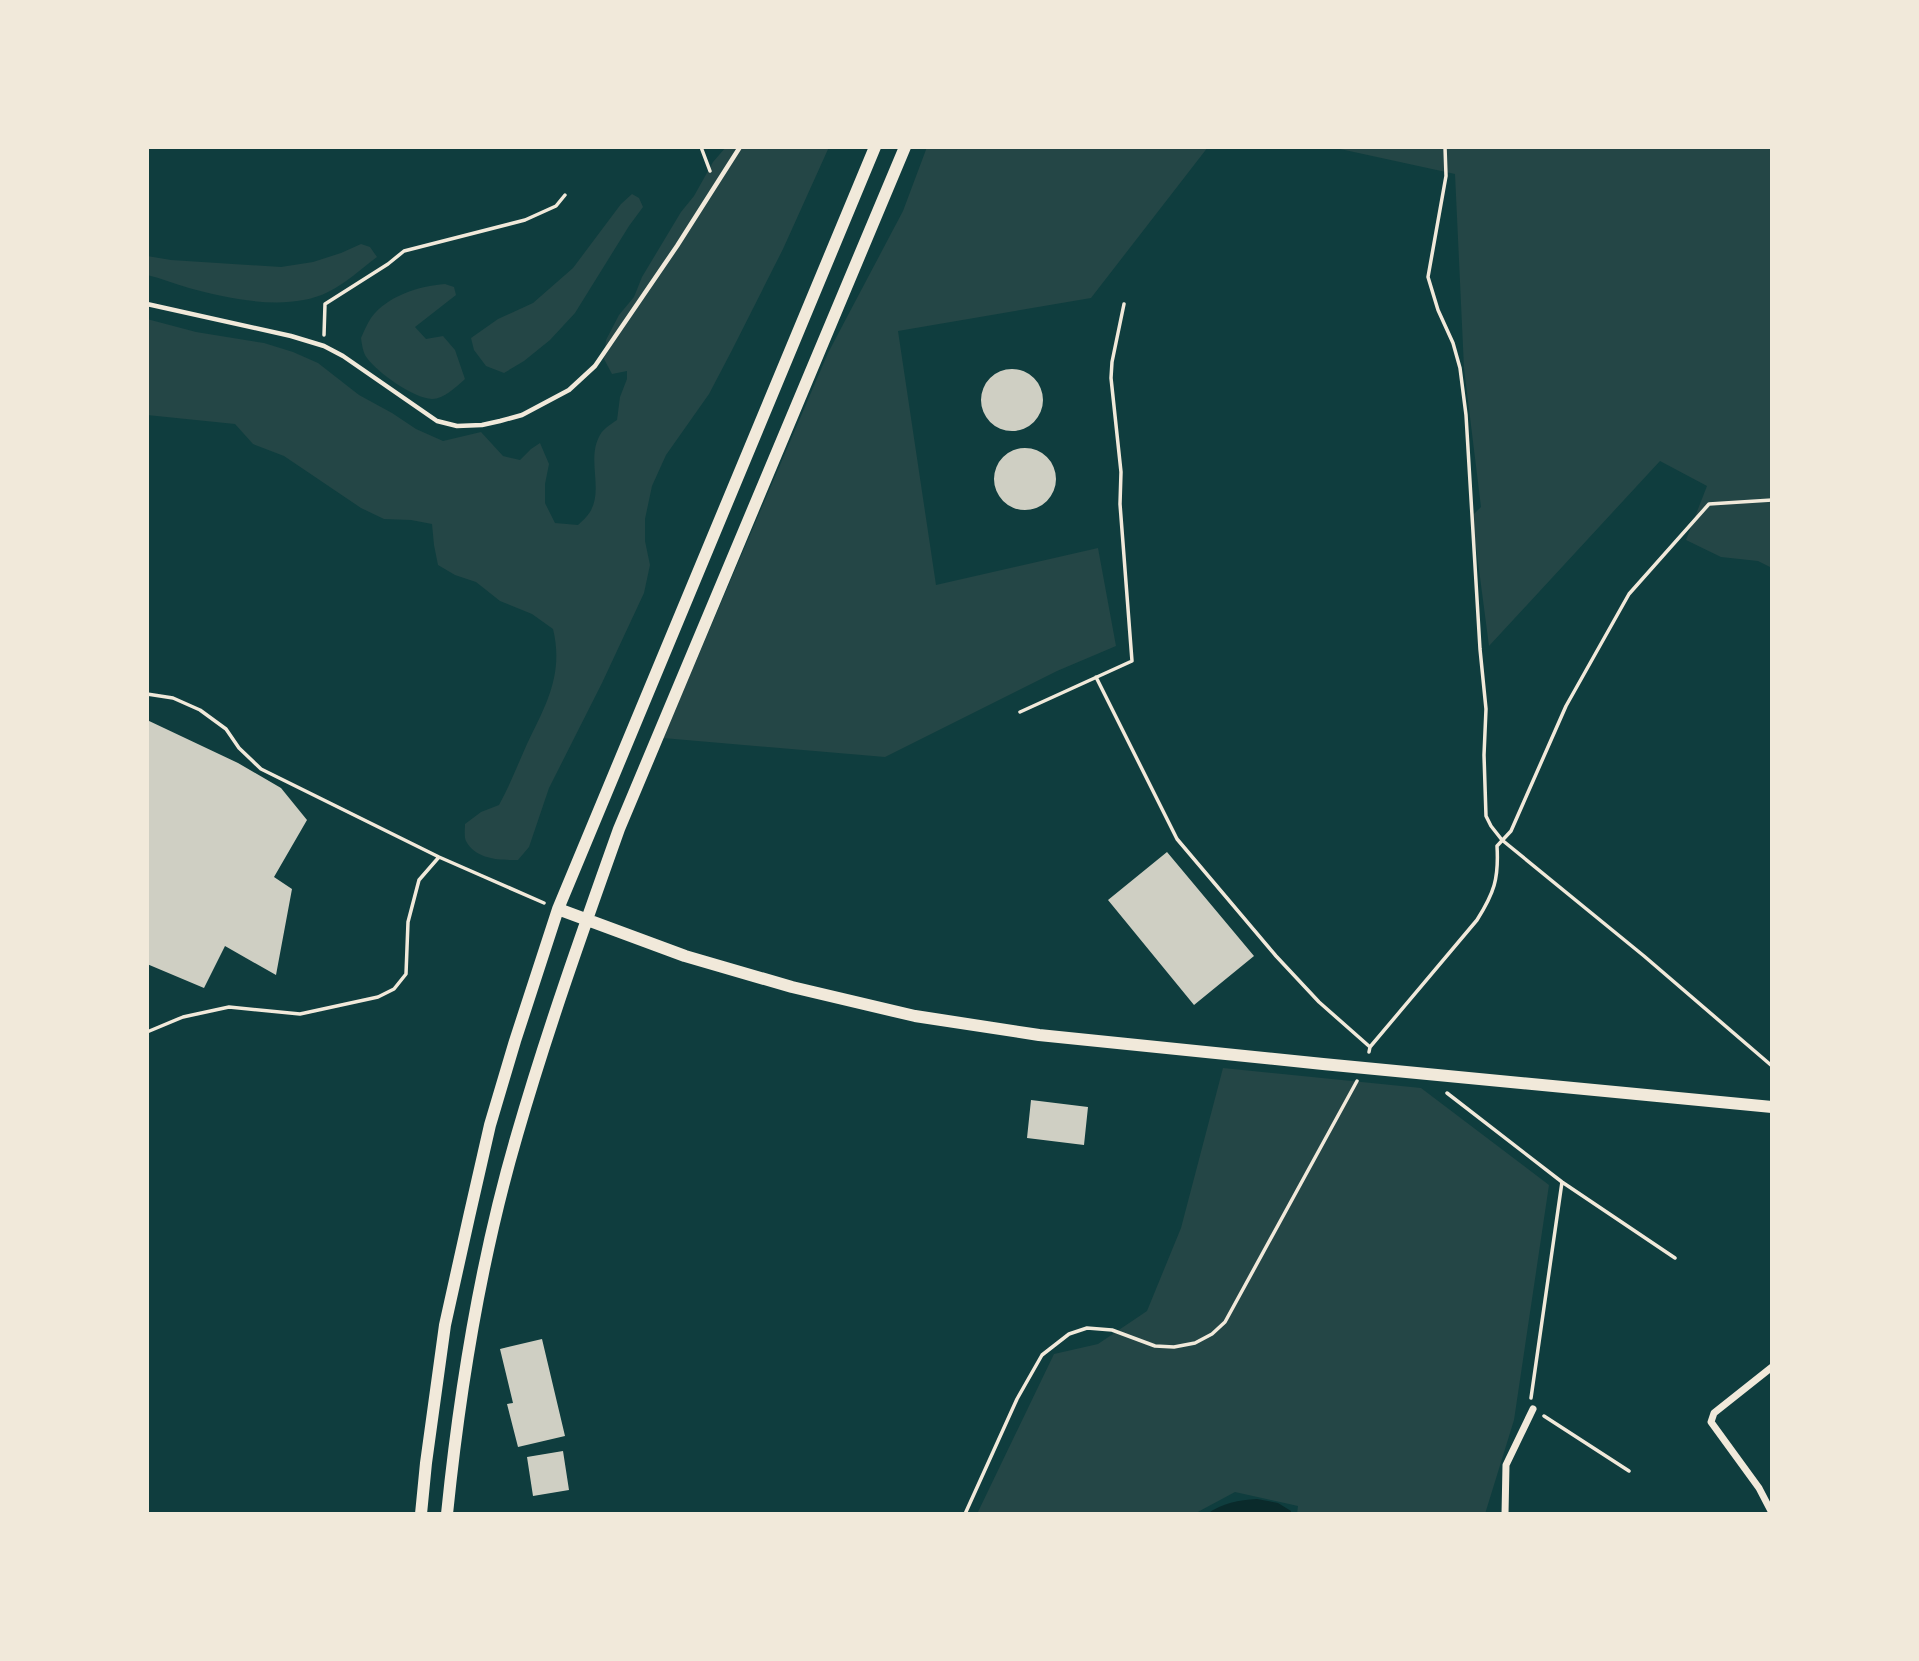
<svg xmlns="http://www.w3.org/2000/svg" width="1919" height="1661" font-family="Merriweather,serif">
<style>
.green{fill:#244646}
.water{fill:#0a2a2b}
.building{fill:#cfcfc3}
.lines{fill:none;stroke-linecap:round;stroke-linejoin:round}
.path{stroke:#f1e9da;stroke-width:3.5}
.service{stroke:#f1e9da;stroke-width:4.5}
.minor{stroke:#f1e9da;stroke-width:7}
.tertiary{stroke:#f1e9da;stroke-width:12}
</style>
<rect width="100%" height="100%" fill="#0f3d3e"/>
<!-- green -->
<path class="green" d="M726,147h103l-46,102 -52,103 -22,42 -43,61 -14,31 -7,33v22l5,24 -6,28 -42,90 -53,105 -20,59 -11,13c-18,0 -42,0 -52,-19 -2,-4 -1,-12 -1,-17l16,-12 18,-7c11,-20 19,-41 28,-61 19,-39 37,-70 26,-115l-21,-15 -32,-13 -24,-19 -21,-7 -17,-10 -4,-20 -2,-21 -21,-4 -27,-1 -23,-11 -77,-52 -31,-12 -18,-20 -88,-9v-96l49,13 68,11 29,9 25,11 41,32 33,18 24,16 27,12 38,-9 22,24 17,4 11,-11 9,-6 9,21 -4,20v19l10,20 23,2c4,-4 9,-8 12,-13 14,-23 -4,-53 10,-77 3,-6 11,-11 17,-15l3,-23 7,-18v-8l-15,3 -8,-15 2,-19 13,-25 15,-18 8,-20 39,-65 13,-16 19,-34z
M927,147h281l-117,151 -193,33 38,254 162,-37 18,98 -59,25 -172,86 -222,-19 165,-385 75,-142z
M1331,147h441v421l-14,-7 -37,-4 -35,-17 21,-54 -47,-25 -171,185 -17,-130 9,-9 -17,-139 -9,-194z
M632,194l7,4 4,9 -14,19 -54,87 -25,27 -26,21 -20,12 -18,-7 -12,-16 -3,-12 27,-19 35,-16 40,-35 48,-64z
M361,244l9,3 7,10c-16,12 -31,26 -49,35 -40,20 -98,7 -139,-4 -14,-4 -28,-10 -42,-13v-19l24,4 110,7 32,-5 28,-9z
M445,284l9,3 2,8 -41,32 11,12 17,-3 12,14 10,29c-9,8 -21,20 -33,20 -19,-1 -54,-26 -65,-41 -4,-5 -5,-13 -6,-20 3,-7 6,-14 10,-20 16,-22 48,-32 74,-34z
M1223,1068l198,20 128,97 -35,235 -29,94h-188l1,-8 -63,-14 -41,22h-217l77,-160 44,-10 49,-33 34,-83z"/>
<!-- water -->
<path class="water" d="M1257,1499l21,4 13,8v3h-84c15,-11 32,-14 50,-15z"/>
<!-- building -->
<path class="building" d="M981 400a31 31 0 1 1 62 0a31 31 0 1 1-62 0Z
M994 479a31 31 0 1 1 62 0a31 31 0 1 1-62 0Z
M147,720l91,43 43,25 26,32 -33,57 18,12 -16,86 -51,-29 -21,42 -57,-24z
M1167,852l87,104 -60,49 -86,-105z
M1031,1100l57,7 -4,38 -57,-7z
M542,1339l23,97 -47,11 -11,-43 6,-1 -13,-54z
M563,1451l6,39 -36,6 -6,-39z"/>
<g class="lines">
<!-- path -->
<path class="path" d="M701,147l9,24
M1445,147l1,29 -18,101 10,33 15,33 7,25 6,47 14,234 6,60 -2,46 2,61 5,10 11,14 142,116 128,110
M324,335l1,-31 63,-40 16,-13 121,-31 31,-14 9,-11
M1096,677l81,162 99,117 43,46 51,45
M147,694l26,4 27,12 26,19 13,19 22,21 178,88 105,46
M1020,712l112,-51 -12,-157 1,-32 -10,-94 1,-16 12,-58
M147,1032l36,-15 46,-10 71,7 78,-17 16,-8 12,-15 2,-52 11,-42 20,-23
M1369,1052l1,-5 107,-127c17,-27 22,-41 20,-74l14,-15 55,-125 63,-112 80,-90 63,-4
M1447,1093l115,89 113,76
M1531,1398l31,-216
M1544,1416l85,55
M965,1514l52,-115 25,-44 27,-21 18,-6 25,2 43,16 19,1 21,-4 17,-9 13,-12 132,-241"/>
<!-- service -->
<path class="service" d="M147,304l144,32 33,10 19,10 94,65 20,5 25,-1 18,-4 22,-6 47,-25 26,-24 82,-120 63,-99"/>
<!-- minor -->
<path class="minor" d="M1772,1367l-58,46 -3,9 48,66 13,25
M1505,1514l1,-49 27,-56"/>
<!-- tertiary -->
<path class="tertiary" d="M558,909l127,47 107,31 123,29 124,19 284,29 449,43
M421,1514l5,-51 19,-138 24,-108 21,-92 25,-84 43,-132 317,-762
M447,1514c13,-128 34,-256 70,-379 30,-104 66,-205 102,-306l286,-682"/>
</g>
<!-- border -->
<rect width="1919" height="1661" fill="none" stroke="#f1e9da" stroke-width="298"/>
</svg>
